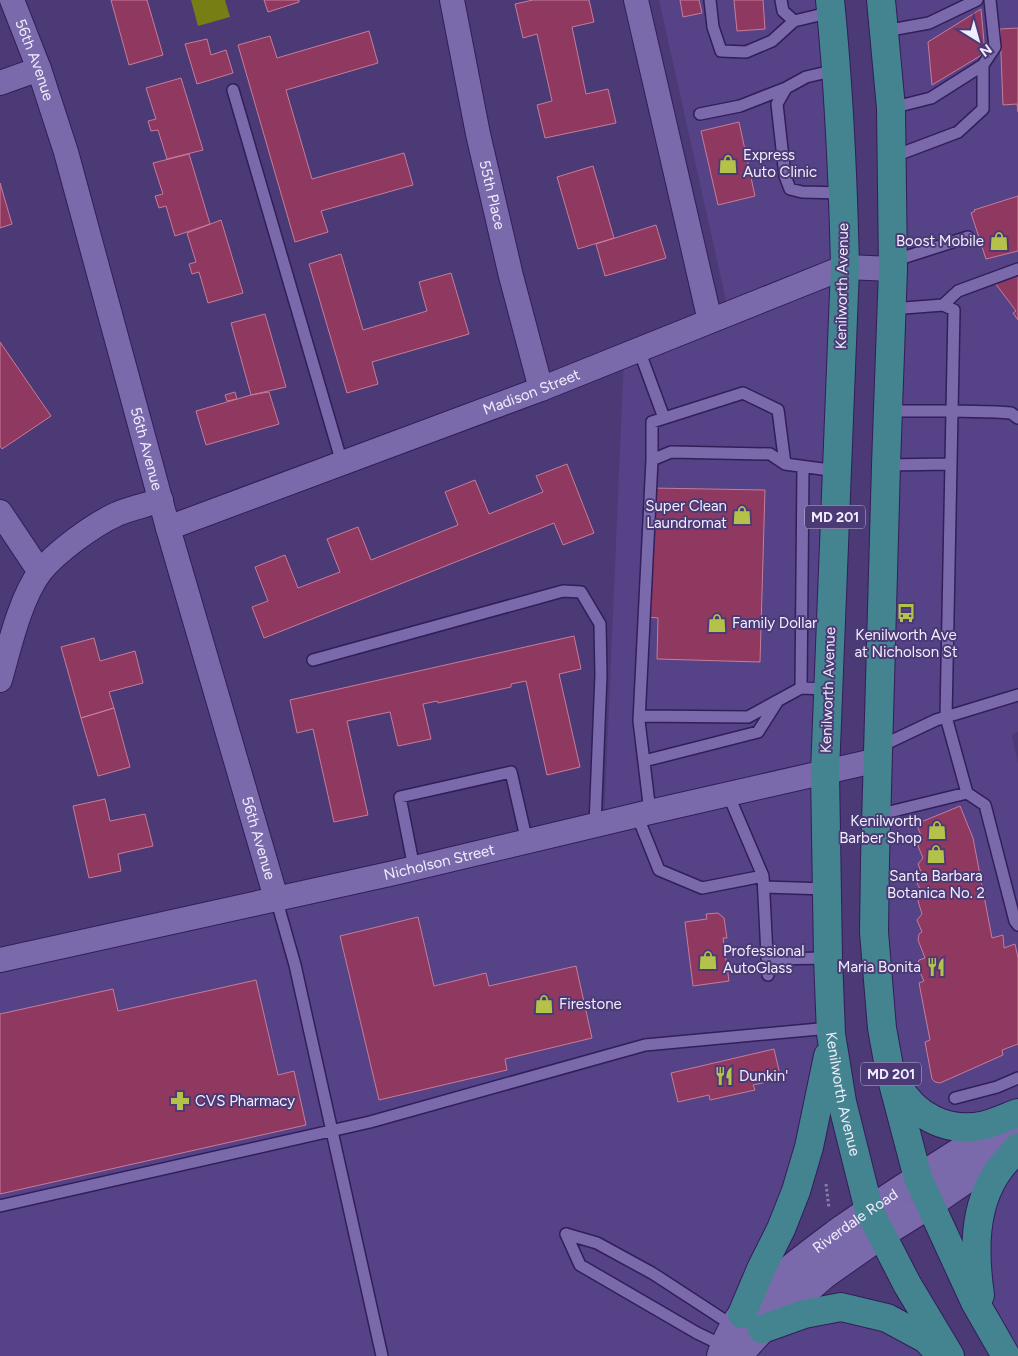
<svg xmlns="http://www.w3.org/2000/svg" width="1018" height="1356" font-family="Figtree,sans-serif">
<style>
.built{fill:#564287}
.water{fill:#767f13}
.building{fill:#8f3960;stroke:#c77c99}
.lines{fill:none;stroke-linecap:round;stroke-linejoin:round}
.service-casing{stroke:#321e59;stroke-width:14}
.minor-casing{stroke:#321e59;stroke-width:26}
.tertiary-casing{stroke:#321e59;stroke-width:30}
.primary-casing{stroke:#321e59;stroke-width:30}
.path{stroke:#8b7faa;stroke-width:3;stroke-dasharray:2.5 2.5;stroke-linecap:butt}
.service{stroke:#7b6aab;stroke-width:11}
.minor{stroke:#7b6aab;stroke-width:24}
.tertiary{stroke:#7b6aab;stroke-width:28}
.primary{stroke:#448490;stroke-width:28}
.labels{text-anchor:middle;dominant-baseline:central;stroke-width:4;stroke-linejoin:round;paint-order:stroke}
.shield{fill:#4b3a76;stroke:#beb7d4;stroke-width:1}
.shield-label{font-size:14px;font-weight:bold;fill:#f0edfc}
.street-label{font-size:15px;fill:#f0edfc;stroke:#4b3a76}
.poi-label{font-size:15px;fill:#f0edfc;stroke:#4b3a76;text-anchor:start}
</style>
<rect width="100%" height="100%" fill="#4b3a76"/>
<!-- built -->
<path class="built" d="M659,0h171l6,64 -5,970 -22,113 -90,209h-719v-396l604,-137 20,-467 105,-42z
M881,0h137v732l-6,3 6,28v350l-94,3 -42,-88z
M1018,1147v209l-37,-55 17,-129z
M841,1307l101,49h-210z"/>
<!-- water -->
<path class="water" d="M191,0h34l5,17 -32,9z"/>
<!-- building -->
<path class="building" d="M111,0h36l16,55 -34,10z
M264,0h35v2l-31,10z
M533,0h56l5,22 -22,5 14,67 22,-5 8,34 -71,15 -8,-33 15,-4 -15,-67 -14,4 -8,-34z
M680,0h19l3,13 -19,4z
M734,0h29l2,29 -28,2z
M981,9l4,44 -53,32 -4,-43z
M1018,28v84l-1,-8 -14,1 -3,-76z
M369,31l9,32 -92,27 26,89 92,-26 9,32 -92,26 7,21 -33,10 -57,-197 32,-9 7,22z
M207,39l4,16 15,-5 7,23 -36,11 -12,-40z
M181,78l22,72 -36,9 -9,-29 -7,1 -3,-10 8,-2 -10,-31z
M739,122l16,74 -37,9 -17,-74z
M189,154l21,70 -35,12 -9,-30 -7,2 -4,-12 8,-2 -10,-31z
M593,166l21,72 -36,11 -21,-72z
M0,183l12,41 -12,4z
M1018,196v55l-32,8 -15,-46 4,-2 -1,-1z
M221,220l22,73 -35,10 -9,-31 -7,2 -3,-10 7,-2 -9,-29z
M656,225l10,33 -61,18 -9,-32z
M341,254l22,76 64,-19 -8,-29 32,-9 18,61 -97,28 6,22 -31,9 -38,-129z
M1018,275v45l-5,-7 3,-2 -21,-28z
M265,314l21,73 -35,8 -20,-72z
M0,342l51,74 -49,33 -2,-3z
M235,392l2,7 -10,2 -2,-6z
M269,392l10,32 -73,21 -10,-34 55,-16z
M567,464l27,69 -31,12 -9,-22 -290,115 -12,-31 16,-6 -13,-34 30,-12 13,33 42,-16 -13,-33 31,-12 13,33 87,-35 -13,-33 30,-12 14,34 54,-22 -7,-16z
M651,488l114,2 -5,172 -103,-3 1,-41 -11,-1z
M574,636l7,33 -22,5 21,93 -33,8 -21,-94 -15,3v3l-73,16 -1,-2 -14,3 8,35 -33,7 -8,-34 -43,9 21,94 -34,7 -21,-93 -16,4 -7,-33z
M94,638l6,23 35,-10 8,32 -34,9 5,16 -33,10 -20,-71z
M114,708l16,59 -32,9 -17,-58z
M105,799l5,22 35,-7 8,32 -35,8 3,17 -32,7 -16,-72z
M960,806l13,32 19,100 11,-3 1,13 11,-4 3,14v86l-16,6 1,5 -63,28 -5,-1 -3,-3 -7,-37 5,-2 -11,-57 5,-2 -7,-15 2,-6 6,-2 -7,-18 1,-6 3,-2 -5,-12 5,-6 -4,-13 5,-6 -6,-12 6,-6 -5,-13 5,-6 -5,-12 5,-6 -5,-12 3,-6z
M718,913l6,5 3,20h-4l6,43 -36,5 -8,-64 22,-3 -1,-5z
M418,917l16,69 52,-13 3,13 87,-20 16,72 -87,21 2,11 -128,30 -39,-164z
M256,980l22,95 16,-4 12,54 -306,69v-180l113,-25 5,22z
M774,1049l7,30 -28,6 2,5 -45,10 -1,-5 -31,7 -7,-29z"/>
<g class="lines">
<!-- service casing -->
<g class="service-casing">
<path id="service" d="M710,0l3,27 8,24 25,1 26,-11 22,-20
M781,0l2,11 11,10 38,-9
M885,31l44,-8 48,-23
M836,70l-30,7 -20,11 -9,16 8,72 5,13 12,3 41,1
M233,90l109,373
M891,108l40,-10 52,-33
M700,114l40,-8 46,-18
M892,157l66,-25 25,-23v-44l12,-18 -5,-47
M893,261l75,-24
M943,305l11,5 -8,407 21,76
M891,309l52,-4 15,-14 60,-22
M639,350l25,68
M888,411h64l44,1 15,1 7,5
M652,460v-38l91,-29 35,17 7,54
M886,465l65,-1
M313,660l250,-69 18,1 19,32 1,51 -6,150
M801,688l2,-221
M640,716l108,1 53,-29 27,1
M879,747l57,-27 82,-25
M644,761l114,-29 19,-30
M728,794l35,82 5,99
M650,812l-11,-91 13,-261 19,-8 99,2 15,10 52,7
M637,815l22,55 43,18 61,-12
M877,815l90,-22 18,12 30,116 3,4
M414,868l-14,-71 111,-25 16,70
M764,887l62,2
M276,898l19,67 87,391
M768,959l60,-1
M955,1098l42,-11 21,-9
M0,1206l370,-84 275,-77 185,-17
M566,1234l14,31 117,68 27,13
M566,1234l31,9 55,30 83,54"/>
</g>
<!-- minor casing -->
<g class="minor-casing">
<g id="minor">
<path id="s1" d="M12,0l27,69 27,83 102,376 108,370"/>
<path id="s2" d="M452,0l26,134 33,142 30,113"/>
<path d="M636,0l74,321"/>
<path d="M0,83l39,-14"/>
<path d="M0,512l40,60"/>
<path id="s3" d="M168,528l373,-139 304,-122 48,2"/>
<path d="M0,680c9,-32 20,-81 40,-108 16,-20 53,-47 77,-58 14,-6 30,-9 44,-14"/>
<path id="s4" d="M0,960l394,-87 256,-61 228,-52"/>
</g>
</g>
<!-- tertiary casing -->
<g class="tertiary-casing">
<g id="tertiary">
<path id="s5" d="M721,1356c4,-13 14,-34 23,-44 27,-30 61,-55 93,-79 56,-40 115,-76 173,-113"/>
<path d="M737,1356l25,-27 63,-55 57,-40 48,-30 87,-60"/>
</g>
</g>
<!-- primary casing -->
<g class="primary-casing">
<g id="primary">
<path id="s6" d="M830,0c9,89 13,178 15,267l-20,505 3,186 3,76 11,68 27,108 38,74 43,72"/>
<path d="M881,0l10,108 2,161 -7,196 -11,396 -1,71 8,96 8,44 28,106 57,124 31,54"/>
<path d="M897,1084c17,32 51,50 88,41 11,-3 22,-8 33,-12"/>
<path d="M980,1295c-6,-42 -7,-88 18,-124 6,-9 14,-16 20,-24"/>
<path d="M742,1314l19,-45 20,-40 15,-38 13,-44 19,-91"/>
<path d="M762,1329l42,-15 37,-7 46,11 39,21 15,16"/>
</g>
</g>
<!-- path -->
<path class="path" d="M826,1184l3,24"/>
<!-- service -->
<use href="#service" class="service"/>
<!-- minor -->
<use href="#minor" class="minor"/>
<!-- tertiary -->
<use href="#tertiary" class="tertiary"/>
<!-- primary -->
<use href="#primary" class="primary"/>
</g>
<!-- icons -->
<defs>
<g id="shop-bare" transform="scale(1.5)"><path d="M-5-2.5h2.3a2.7 3.5 0 0 1 5.4 0H5L5.5 6h-11ZM-1.5-2.5h3a1.5 2.3 0 0 0-3 0Z" fill="#b5c249" stroke="#4b3a76" stroke-width="2.5" paint-order="stroke"/></g>
<g id="bus-bare" transform="scale(1.5)"><path d="M-5-6H5V4H4V6H2V4H-2V6H-4V4H-5ZM-3.5-4V0h7V-4ZM-3.5 1.2v1.5H-2V1.2ZM2 1.2v1.5H3.5V1.2Z" fill="#b5c249" stroke="#4b3a76" stroke-width="2.5" paint-order="stroke"/></g>
<g id="restaurant-bare" transform="scale(1.5)"><path d="M-5-6h1v4h1v-4h1v4h1v-4h1v5L-1.5 .5V6h-2V.5L-5-1ZM5-6V6H3V1.5H1.5Q1.5-4 5-6Z" fill="#b5c249" stroke="#4b3a76" stroke-width="2.5" paint-order="stroke"/></g>
<g id="pharmacy-bare" transform="scale(1.5)"><path d="M-2-6h4v4h4v4h-4v4h-4v-4h-4v-4h4Z" fill="#b5c249" stroke="#4b3a76" stroke-width="2.5" paint-order="stroke"/></g>
</defs>
<g fill-rule="evenodd">
<use href="#shop-bare" x="728" y="164"/>
<use href="#shop-bare" x="999" y="241"/>
<use href="#shop-bare" x="742" y="515"/>
<use href="#bus-bare" x="906" y="613"/>
<use href="#shop-bare" x="717" y="623"/>
<use href="#shop-bare" x="937" y="830"/>
<use href="#shop-bare" x="936" y="854"/>
<use href="#shop-bare" x="708" y="960"/>
<use href="#restaurant-bare" x="936" y="967"/>
<use href="#shop-bare" x="544" y="1004"/>
<use href="#restaurant-bare" x="724" y="1076"/>
<use href="#pharmacy-bare" x="180" y="1101"/>
</g>
<g class="labels">
<!-- shield labels -->
<g class="shield">
<rect x="805" y="505.5" width="60" height="23" rx="4"/>
<rect x="861" y="1062.5" width="60" height="23" rx="4"/>
</g>
<g class="shield-label">
<text x="835" y="517">MD 201</text>
<text x="891" y="1074">MD 201</text>
</g>
<!-- street labels -->
<g class="street-label">
<text stroke="none"><textPath href="#s1" startOffset="64">56th Avenue</textPath></text>
<text stroke="none"><textPath href="#s2" startOffset="199">55th Place</textPath></text>
<text transform="translate(842 286) rotate(-89)">Kenilworth Avenue</text>
<text stroke="none"><textPath href="#s3" startOffset="388">Madison Street</textPath></text>
<text stroke="none"><textPath href="#s1" startOffset="469">56th Avenue</textPath></text>
<text transform="translate(828 690) rotate(-88)">Kenilworth Avenue</text>
<text stroke="none"><textPath href="#s1" startOffset="874">56th Avenue</textPath></text>
<text stroke="none"><textPath href="#s4" startOffset="450">Nicholson Street</textPath></text>
<text stroke="none"><textPath href="#s6" startOffset="1096">Kenilworth Avenue</textPath></text>
<text stroke="none"><textPath href="#s5" startOffset="194">Riverdale Road</textPath></text>
</g>
<!-- poi labels -->
<g class="poi-label">
<text x="743" y="155">Express<tspan x="743" dy="17">Auto Clinic</tspan></text>
<text x="984" y="241" text-anchor="end">Boost Mobile</text>
<text x="727" y="506" text-anchor="end">Super Clean<tspan x="727" dy="17">Laundromat</tspan></text>
<text x="732" y="623">Family Dollar</text>
<text x="906" y="635" text-anchor="middle">Kenilworth Ave<tspan x="906" dy="17">at Nicholson St</tspan></text>
<text x="922" y="821" text-anchor="end">Kenilworth<tspan x="922" dy="17">Barber Shop</tspan></text>
<text x="936" y="876" text-anchor="middle">Santa Barbara<tspan x="936" dy="17">Botanica No. 2</tspan></text>
<text x="723" y="951">Professional<tspan x="723" dy="17">AutoGlass</tspan></text>
<text x="921" y="967" text-anchor="end">Maria Bonita</text>
<text x="559" y="1004">Firestone</text>
<text x="739" y="1076">Dunkin'</text>
<text x="195" y="1101">CVS Pharmacy</text>
</g>
</g>
<!-- north arrow -->
<g transform="translate(978 40) rotate(143)" stroke="#4b3a76" stroke-width="4" paint-order="stroke">
<path d="M0-4L9 19L0 12L-9 19Z" fill="#f0edfc"/>
<text y="-8" font-size="14" font-weight="bold" text-anchor="middle" fill="#f0edfc">N</text>
</g>
</svg>
